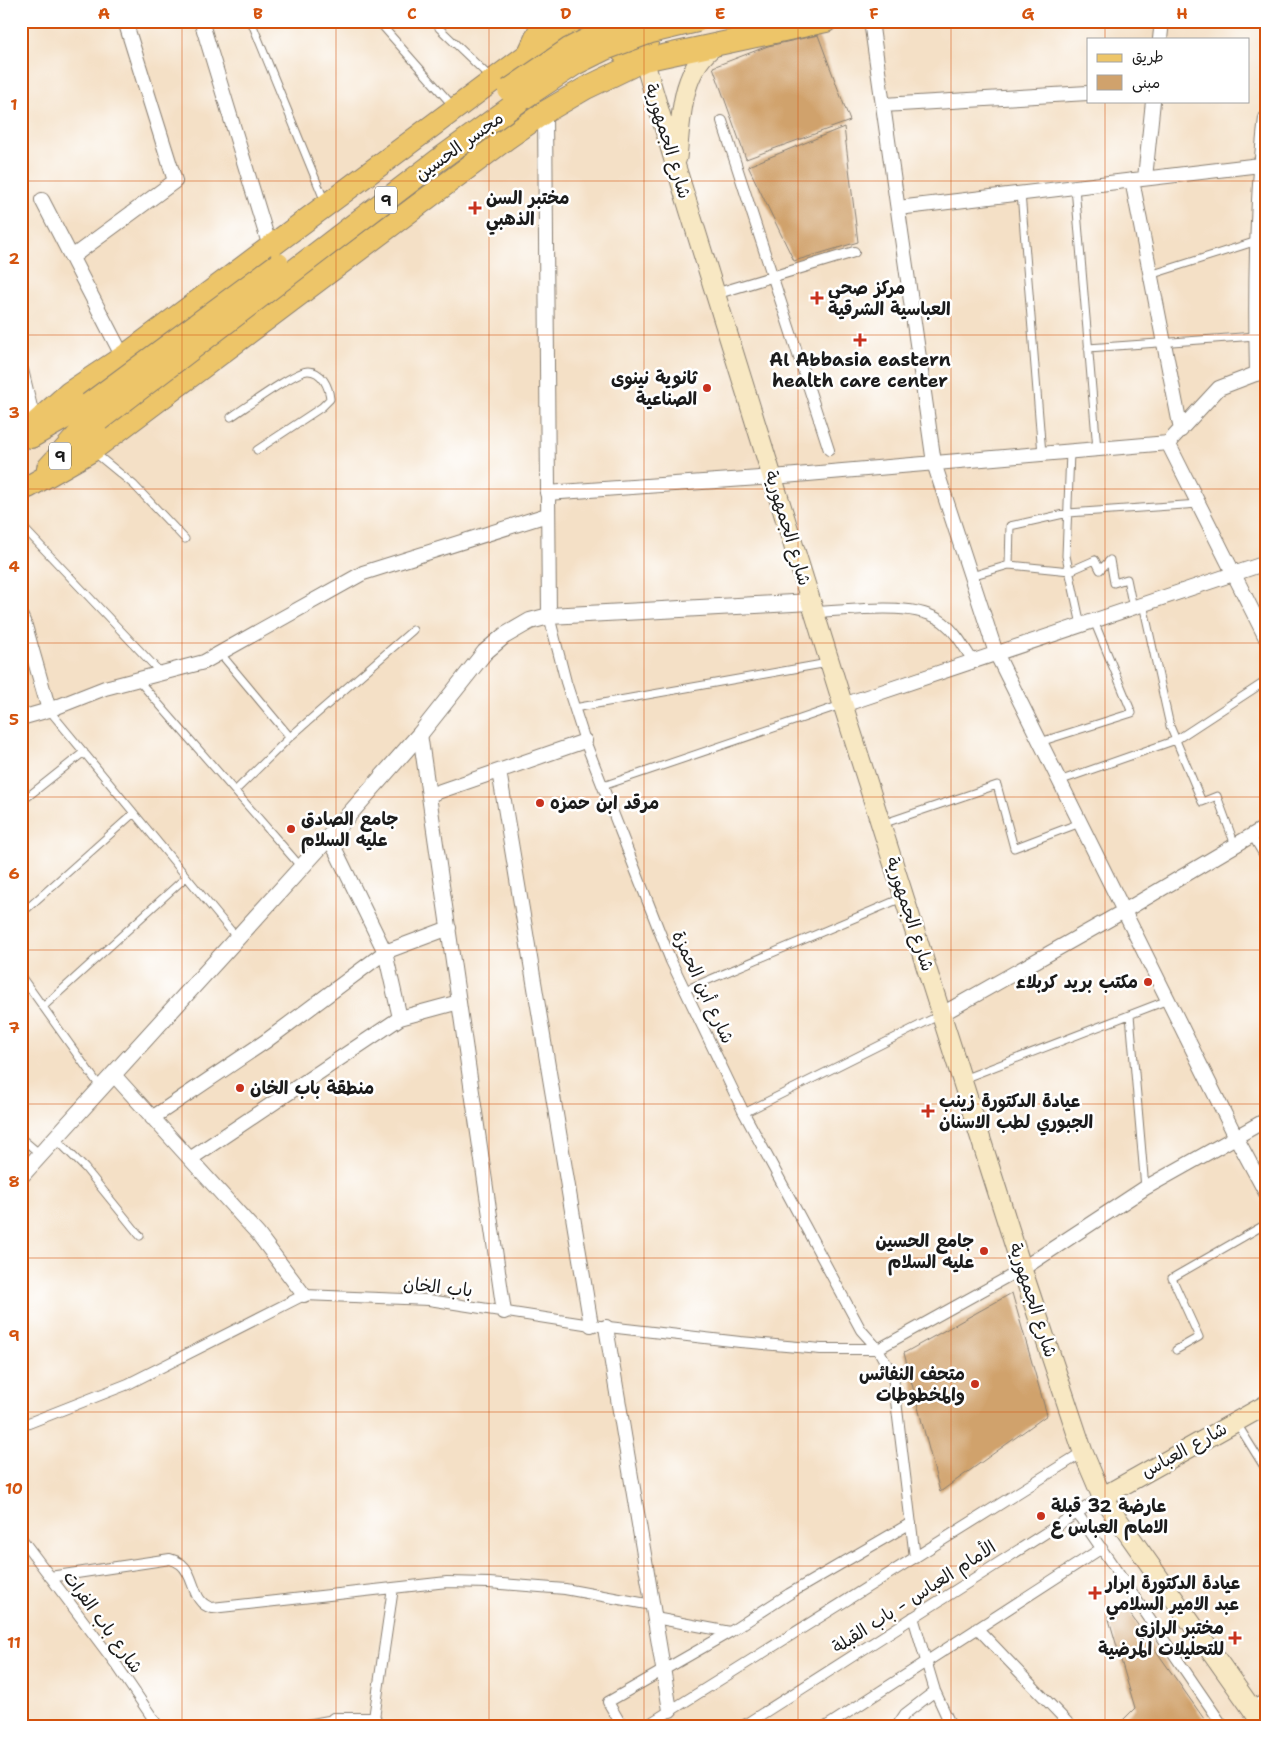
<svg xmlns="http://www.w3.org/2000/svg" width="1287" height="1747" font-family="'Shantell Sans','Playpen Sans Arabic',sans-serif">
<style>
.building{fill:#d0a26c}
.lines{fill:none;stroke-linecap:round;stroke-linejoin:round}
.service-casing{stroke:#887e71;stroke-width:9}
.pedestrian-casing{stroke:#887e71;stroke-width:12}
.minor-casing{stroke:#887e71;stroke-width:16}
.tertiary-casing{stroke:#887e71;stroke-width:18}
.secondary-casing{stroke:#887e71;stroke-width:21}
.primary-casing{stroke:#887e71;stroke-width:23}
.trunk-casing{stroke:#887e71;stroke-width:24}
.service{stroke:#fff;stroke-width:7}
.pedestrian{stroke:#fff;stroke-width:10}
.minor{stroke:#fff;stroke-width:14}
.tertiary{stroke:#fff;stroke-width:16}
.secondary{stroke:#f8e8c3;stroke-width:19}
.primary{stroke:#edc569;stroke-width:21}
.trunk{stroke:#edc569;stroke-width:22}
.trunk-bridge-casing{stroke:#887e71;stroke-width:24;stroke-linecap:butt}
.trunk-bridge{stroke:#edc569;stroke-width:22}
.grid{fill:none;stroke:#d4530e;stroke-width:1;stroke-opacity:0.55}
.poi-dot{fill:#c8321e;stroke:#fff;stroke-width:2}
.labels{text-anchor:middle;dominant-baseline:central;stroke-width:5;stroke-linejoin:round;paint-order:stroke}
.shield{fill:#fff;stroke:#606060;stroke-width:1}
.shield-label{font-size:16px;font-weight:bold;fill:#1c1c1c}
.street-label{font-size:18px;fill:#1c1c1c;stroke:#fff}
.poi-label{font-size:18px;font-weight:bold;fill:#1c1c1c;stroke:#fff;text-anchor:start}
.neatline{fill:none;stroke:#d4530e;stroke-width:2}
.grid-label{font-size:16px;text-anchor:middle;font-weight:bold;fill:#d4530e}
</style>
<rect width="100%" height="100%" fill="#fff"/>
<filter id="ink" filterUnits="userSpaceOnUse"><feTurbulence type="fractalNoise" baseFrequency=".02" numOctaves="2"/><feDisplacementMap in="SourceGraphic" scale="10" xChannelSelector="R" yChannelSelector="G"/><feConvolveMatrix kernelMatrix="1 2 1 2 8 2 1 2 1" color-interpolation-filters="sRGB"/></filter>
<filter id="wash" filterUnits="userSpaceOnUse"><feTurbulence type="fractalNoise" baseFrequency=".0096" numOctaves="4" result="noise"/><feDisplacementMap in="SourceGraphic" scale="20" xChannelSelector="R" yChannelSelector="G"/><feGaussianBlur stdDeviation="1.12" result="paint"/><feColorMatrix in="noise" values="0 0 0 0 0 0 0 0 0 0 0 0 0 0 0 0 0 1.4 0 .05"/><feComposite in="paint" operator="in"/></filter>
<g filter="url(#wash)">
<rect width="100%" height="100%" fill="#f4e0c6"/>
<g id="blocks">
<!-- building -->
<path class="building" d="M818,35l32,86 -104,38 -33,-92 55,-21z
M844,127l14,115 -64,19 -46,-95z
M1012,1293l35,122 -107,77 -36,-139z
M1128,1611l81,115h-92l18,-18 -27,-92z"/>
</g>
</g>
<g filter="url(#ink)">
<use href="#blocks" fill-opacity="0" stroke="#887e71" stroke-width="1"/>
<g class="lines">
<!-- service casing -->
<g class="service-casing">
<path id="service" d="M251,21l74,181
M378,21l75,85
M439,28l52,50
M1075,187l22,262
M1021,193l21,261
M1150,275l107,-34
M1088,348l168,-12
M231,417c14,-9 64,-46 77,-46 14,0 21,16 22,28l-8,8 -65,43
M1070,452l-4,104 15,69
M95,453l39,32 51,54
M21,525l140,148
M1009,565l61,6 25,-11 5,10 10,-10 4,23 13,-4 6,29
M971,576l38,-11 1,-39 58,-13 131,-9
M1143,604l27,122 32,76 15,-6 18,49
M220,653l70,84
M138,680l163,187
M574,708l254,-45
M49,710l188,228
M1040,742l92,-29 -38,-92
M1059,781l117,-41 90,-59
M603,786l238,-81
M235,791l55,-54 123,-107
M21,802l63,-50
M882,824l115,-39 17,63 66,-25
M1252,836l14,24
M21,914l113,-101
M21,976l80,112
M685,990l217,-92
M21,993l7,-7
M43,1007l143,-130
M1130,1015l15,173
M963,1079l205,-79
M744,1113l196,-98
M21,1138l19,16
M55,1138l30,30 55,68
M1176,1350l23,-13 -27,-59 94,-54
M1236,1422l30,48"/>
</g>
<!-- pedestrian casing -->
<g class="pedestrian-casing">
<path id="pedestrian" d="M722,121l107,329
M715,294l139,-42
M815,612c35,-1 99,-12 128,10 13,10 21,25 30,39
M549,616l17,66 19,59 86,220 73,152 117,217 17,19 15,27 22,182
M21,1426l107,-42 176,-89 125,5 162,25 149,17 81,7h57l144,-80
M1077,1513l146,213
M21,1538l97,129 40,59
M50,1577l120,-18c4,1 8,3 11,5 15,12 10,39 31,44l235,-26 42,1 76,6 87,16
M913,1617l22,74 16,35
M655,1618l75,14
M977,1628l94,98
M373,1725l20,-137
M302,1726l32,-6
M622,1726l-14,-24 122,-70 59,-38 122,-71
M646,1726l437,-274
M743,1726l359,-229
M827,1726l275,-178
M897,1726l8,-12 30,-23"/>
</g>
<!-- minor casing -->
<g class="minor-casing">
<path id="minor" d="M871,21l63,442 62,190 240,484 30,56
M203,27l67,220
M1160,39l2,-18
M883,105l205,-12
M545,112l4,504
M1145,178l8,-77
M1132,180l49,250
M42,200l81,157
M898,208l362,-43
M72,257l103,-76 -50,-160
M21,370l13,54
M1257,374c-2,-86 -1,-172 9,-256
M1168,443l98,195
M547,493l226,-16 395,-34 51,-55 47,-18
M21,617l4,9 24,84
M843,705l423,-142
M21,718l28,-8 56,-22 99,-26 159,-89 184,-58
M420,734l84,578
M499,771l92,554
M429,795l156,-54
M329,837l56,115 15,66
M942,1014l182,-103 142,-84
M113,1074l145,160 46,61
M152,1118l114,-77 119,-89 64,-24
M190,1159l210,-141 59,-16
M1022,1269l123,-81 121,-68
M606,1327l64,383
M1252,1709l14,-8
M334,1720h40"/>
</g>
<!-- tertiary casing -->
<g class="tertiary-casing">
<path id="tertiary" d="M21,1176l308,-339 91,-103 65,-82 19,-16 26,-15 19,-5 262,-14"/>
</g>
<!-- secondary casing -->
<g class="secondary-casing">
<path id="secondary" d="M644,60l32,107 167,538 179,564 61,183 19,45 162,229
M677,158c4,-38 3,-89 39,-113
M1102,1497l164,-92"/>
</g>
<!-- primary casing -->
<g class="primary-casing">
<path id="primary" d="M609,28c10,22 10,29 35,32l4,-20 -2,-19
M528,54l15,-33"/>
</g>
<!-- trunk casing -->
<g class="trunk-casing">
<path id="trunk" d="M21,436l48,-43 54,-36 432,-323 23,-13
M31,437l58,-33
M48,468l29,-32 22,-16
M28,487l63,-36 415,-312 39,-27 41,-24 58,-28 182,-39"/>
</g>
<!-- service -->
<use href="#service" class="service"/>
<!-- pedestrian -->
<use href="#pedestrian" class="pedestrian"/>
<!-- minor -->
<use href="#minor" class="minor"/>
<!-- tertiary -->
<use href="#tertiary" class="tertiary"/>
<!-- secondary -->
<use href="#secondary" class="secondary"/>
<!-- primary -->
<use href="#primary" class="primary"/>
<!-- trunk -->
<use href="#trunk" class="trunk"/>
<!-- trunk-bridge casing -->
<g class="trunk-bridge-casing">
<path id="trunk-bridge" d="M509,90l60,-41 31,-16 35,-12
M89,404l189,-140
M99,420l338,-259 88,-64 50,-33 30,-15 46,-17 46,-11"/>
</g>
<!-- trunk-bridge -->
<use href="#trunk-bridge" class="trunk-bridge"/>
</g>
</g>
<!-- grid -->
<path class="grid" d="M182,21v1705M336,21v1705M489,21v1705M644,21v1705M798,21v1705M951,21v1705M1105,21v18M1105,101v1625M21,181h1245M21,335h1245M21,489h1245M21,643h1245M21,797h1245M21,950h1245M21,1104h1245M21,1258h1245M21,1412h1245M21,1566h1245"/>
<!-- markers -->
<g class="poi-dot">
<path d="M472.5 200.5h5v5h5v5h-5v5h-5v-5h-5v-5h5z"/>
<path d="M814.5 290.5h5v5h5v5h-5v5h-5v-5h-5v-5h5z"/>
<path d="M857.5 332.5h5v5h5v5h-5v5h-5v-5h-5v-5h5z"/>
<circle cx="707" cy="388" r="5"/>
<circle cx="540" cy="803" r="5"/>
<circle cx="291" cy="829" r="5"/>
<circle cx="1148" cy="982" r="5"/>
<circle cx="240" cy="1088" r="5"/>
<path d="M925.5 1103.5h5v5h5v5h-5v5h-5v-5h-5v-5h5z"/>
<circle cx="984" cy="1251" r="5"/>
<circle cx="975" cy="1384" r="5"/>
<circle cx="1041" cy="1516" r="5"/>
<path d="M1092.5 1585.5h5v5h5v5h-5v5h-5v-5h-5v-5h5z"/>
<path d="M1232.5 1630.5h5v5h5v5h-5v5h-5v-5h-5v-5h5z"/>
</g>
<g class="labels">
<!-- shield labels -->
<g class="shield">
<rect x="375" y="186.5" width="22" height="27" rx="4"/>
<rect x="49" y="442.5" width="22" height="27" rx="4"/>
</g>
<g class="shield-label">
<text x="386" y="200">9</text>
<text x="60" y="456">9</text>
</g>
<!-- street labels -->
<g class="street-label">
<text transform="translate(668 141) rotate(73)">شارع الجمهورية</text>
<text transform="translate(459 146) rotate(-36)">مجسر الحسين</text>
<text transform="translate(788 528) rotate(73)">شارع الجمهورية</text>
<text transform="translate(910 914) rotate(72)">شارع الجمهورية</text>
<text transform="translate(703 987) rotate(65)">شارع أبن الحمزة</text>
<text transform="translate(438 1287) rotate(6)">باب الخان</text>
<text transform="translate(1033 1300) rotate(72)">شارع الجمهورية</text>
<text transform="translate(1184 1450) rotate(-29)">شارع العباس</text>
<text transform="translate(914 1597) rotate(-33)">الأمام العباس - باب القبلة</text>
<text transform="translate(103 1622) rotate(54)">شارع باب الفرات</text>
</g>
<!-- poi labels -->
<g class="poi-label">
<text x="486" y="198">مختبر السن<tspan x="486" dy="21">الذهبي</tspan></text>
<text x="828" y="288">مركز صحي<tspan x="828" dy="21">العباسية الشرقية</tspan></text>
<text x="860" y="360" text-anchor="middle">Al Abbasia eastern<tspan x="860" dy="21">health care center</tspan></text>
<text x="697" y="378" text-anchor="end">ثانوية نينوى<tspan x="697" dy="21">الصناعية</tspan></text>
<text x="550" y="803">مرقد ابن حمزه</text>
<text x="301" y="819">جامع الصادق<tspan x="301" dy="21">عليه السلام</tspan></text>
<text x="1138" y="982" text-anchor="end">مكتب بريد كربلاء</text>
<text x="250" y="1088">منطقة باب الخان</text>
<text x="939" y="1101">عيادة الدكتورة زينب<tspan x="939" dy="21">الجبوري لطب الاسنان</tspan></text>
<text x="974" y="1241" text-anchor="end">جامع الحسين<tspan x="974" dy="21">عليه السلام</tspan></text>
<text x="965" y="1374" text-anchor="end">متحف النفائس<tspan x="965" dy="21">والمخطوطات</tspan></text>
<text x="1051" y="1506">عارضة 32 قبلة<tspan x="1051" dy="21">الامام العباس ع</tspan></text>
<text x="1106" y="1583">عيادة الدكتورة ابرار<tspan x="1106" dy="21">عبد الامير السلامي</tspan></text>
<text x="1224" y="1628" text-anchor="end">مختبر الرازي<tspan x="1224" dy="21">للتحليلات المرضية</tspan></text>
</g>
</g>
<!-- margin -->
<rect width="1287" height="1747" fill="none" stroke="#fff" stroke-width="55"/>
<!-- legend -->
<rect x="1087" y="38" width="162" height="65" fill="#ffffff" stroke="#a4a4a4"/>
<rect x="1097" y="54" width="25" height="8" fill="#edc569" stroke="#a4a4a4"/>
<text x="1132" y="62" font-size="15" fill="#1c1c1c">طريق</text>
<rect x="1097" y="75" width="25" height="15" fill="#d0a26c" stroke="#a4a4a4"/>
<text x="1132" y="88" font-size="15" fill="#1c1c1c">مبنى</text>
<rect x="28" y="28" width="1232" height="1692" class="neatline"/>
<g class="grid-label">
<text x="104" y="19">A</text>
<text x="258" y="19">B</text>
<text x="412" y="19">C</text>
<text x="566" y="19">D</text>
<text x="720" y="19">E</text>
<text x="874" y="19">F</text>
<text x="1028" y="19">G</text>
<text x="1182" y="19">H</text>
<text x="14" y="110">1</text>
<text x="14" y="264">2</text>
<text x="14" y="418">3</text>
<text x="14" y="572">4</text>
<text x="14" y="725">5</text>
<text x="14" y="879">6</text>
<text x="14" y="1033">7</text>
<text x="14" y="1187">8</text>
<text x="14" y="1341">9</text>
<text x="14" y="1494">10</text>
<text x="14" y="1648">11</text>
</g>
</svg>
